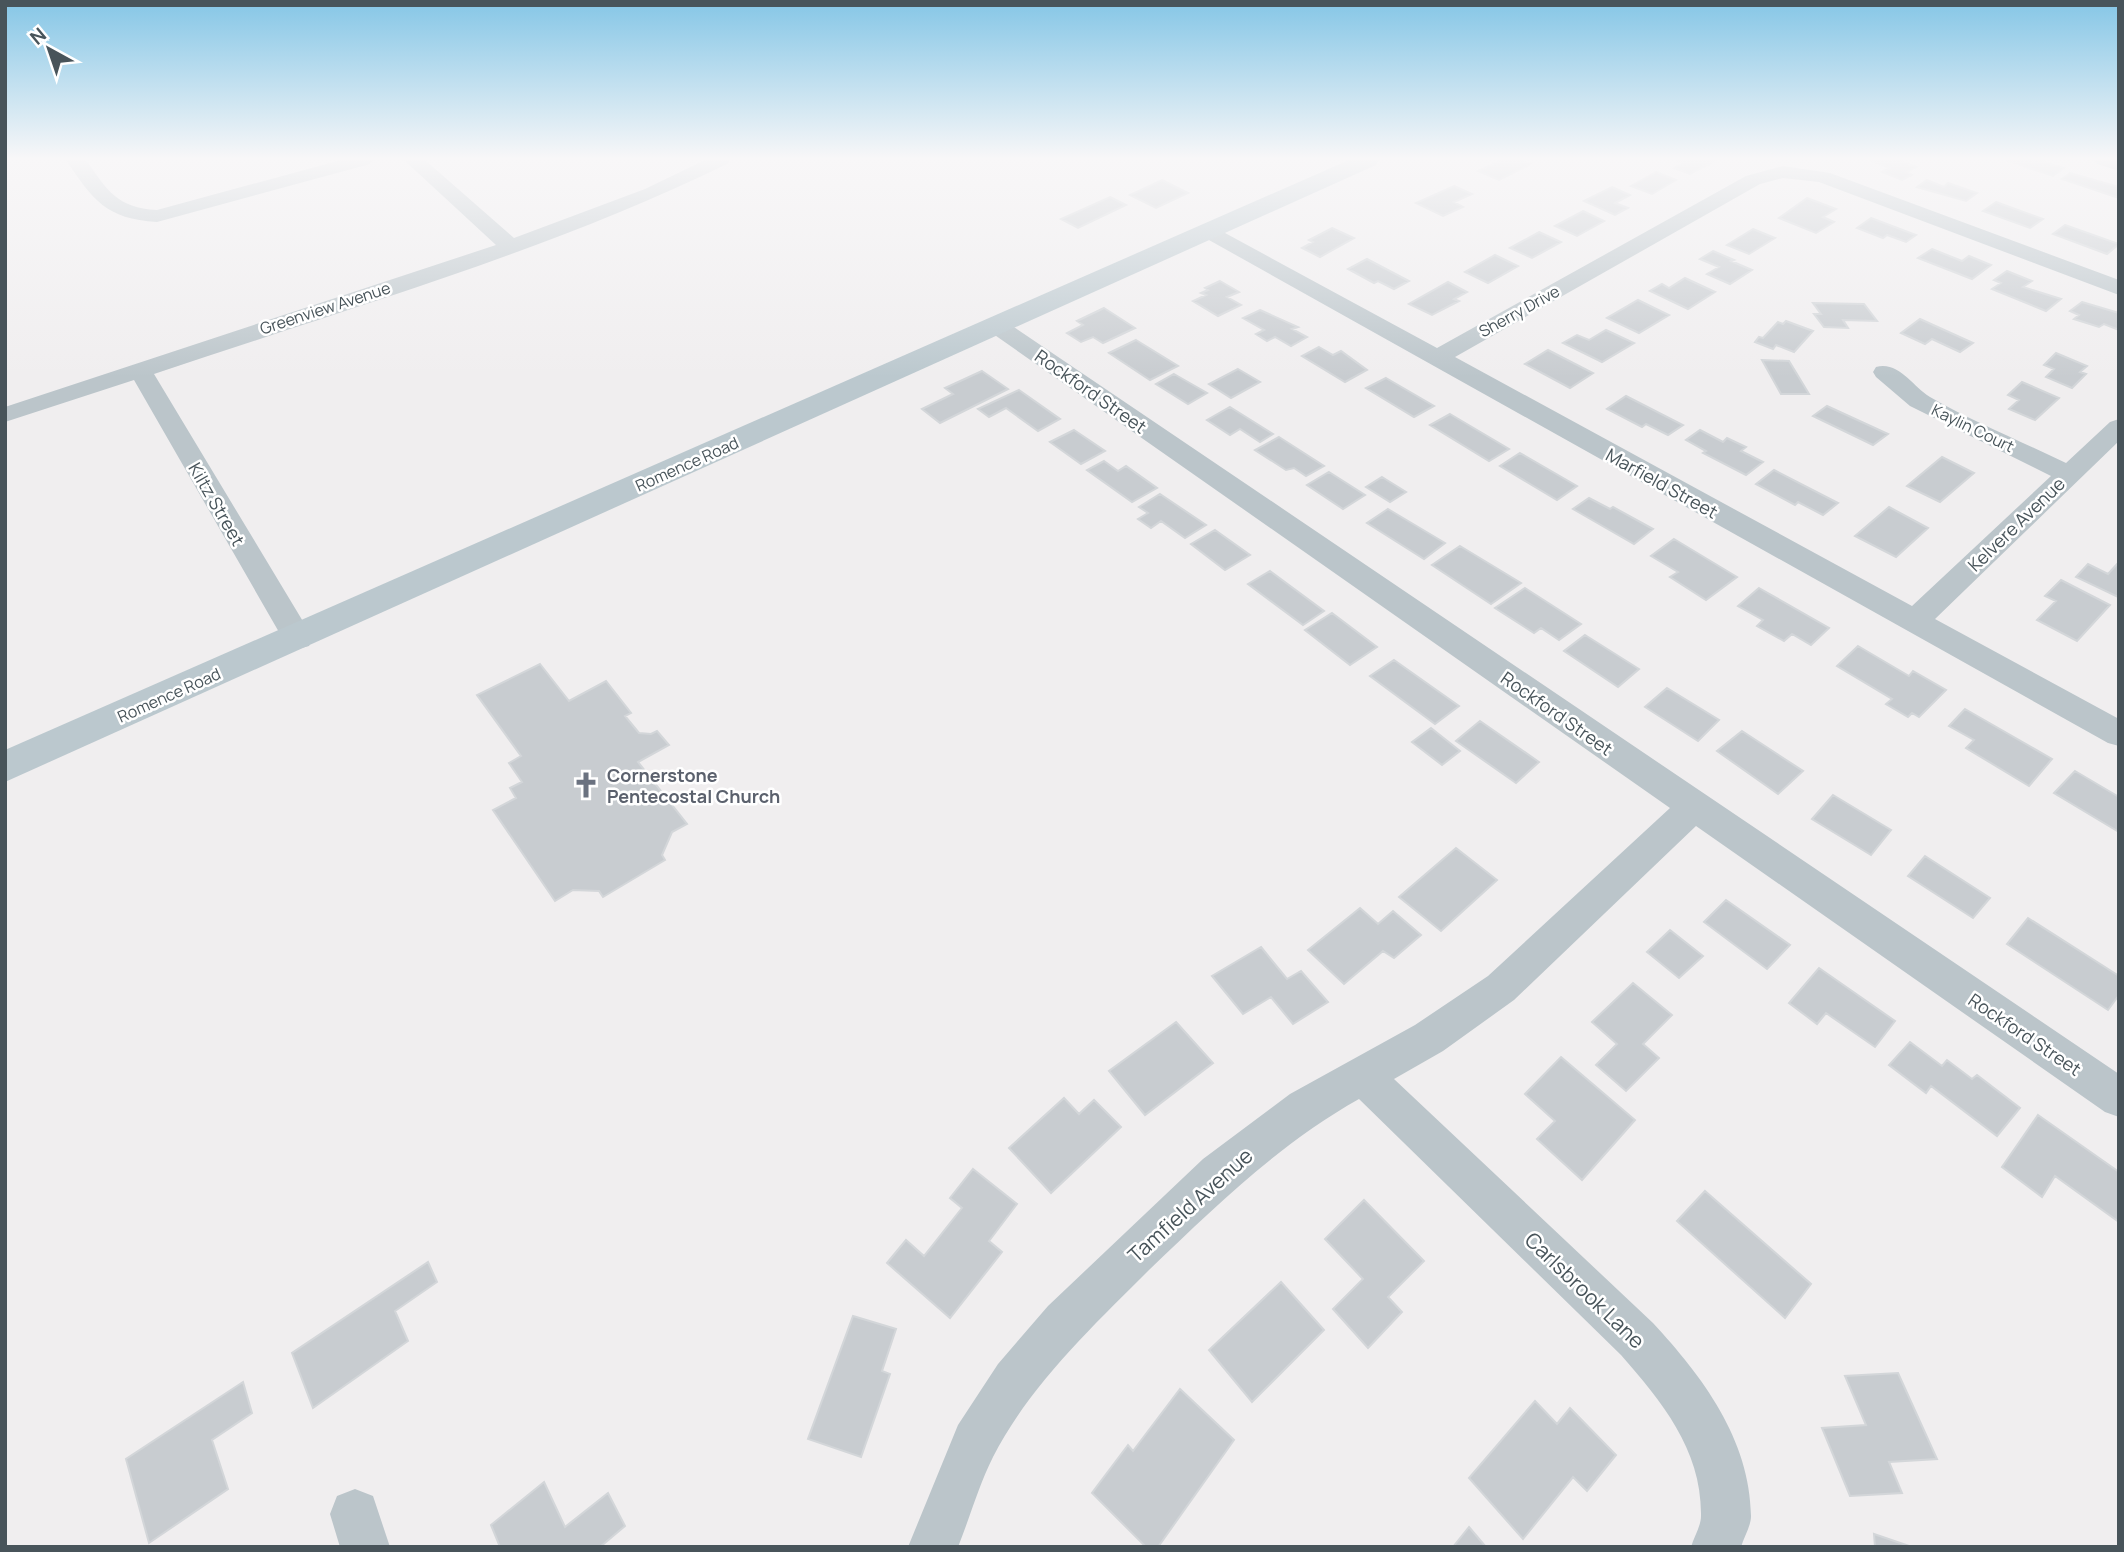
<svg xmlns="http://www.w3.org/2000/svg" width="2124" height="1552" font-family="Manrope,sans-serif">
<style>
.building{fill:#c8ccd0;stroke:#d3d6d9;stroke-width:2}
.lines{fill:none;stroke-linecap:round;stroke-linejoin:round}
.street{fill:#bbc5ca;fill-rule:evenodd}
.secondary{fill:#bbc8ce;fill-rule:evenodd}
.labels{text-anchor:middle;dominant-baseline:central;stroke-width:5;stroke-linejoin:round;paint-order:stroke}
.far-street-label{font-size:16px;fill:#48545a;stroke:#fff}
.street-label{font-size:18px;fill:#48545a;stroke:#fff}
.worship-label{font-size:18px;font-weight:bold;fill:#5b616d;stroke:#fff;text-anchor:start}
.near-street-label{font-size:21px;fill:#48545a;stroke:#fff}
</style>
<rect width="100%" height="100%" fill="#f0eeef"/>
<!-- building -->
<path class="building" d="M1502,160h19l10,4 -32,16 -21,-9z
M1677,160h35l3,1 -25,13 -16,-6 9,-5z
M1870,160h28l18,7 -9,5 5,3 -10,5 -20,-8 8,-4z
M2011,160h27l26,8 -11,8 -44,-15z
M1656,172l20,8 -24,14 -21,-8z
M2070,173l49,14v11l-57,-19z
M1162,180l26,13 -32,15 -26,-13z
M1927,180l17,7 4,-4 29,10 -11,8 -49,-14z
M1454,186l18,8 -18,8 9,5 -20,9 -27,-13z
M1612,187l18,8 -15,8 13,5 -13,7 -31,-14z
M1110,197l16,8 -48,23 -17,-9z
M1807,198l29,11 -13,8 11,5 -18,11 -37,-15z
M1996,202l47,17 -13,9 -47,-17z
M1583,211l21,10 -27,15 -22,-10z
M1871,218l45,17 -10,7 -19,-7 -4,3 -26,-10z
M2065,225l54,19 -12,10 -54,-20z
M1332,228l22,10 -34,19 -18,-9 11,-6 -4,-2z
M1753,229l22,9 -26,16 -22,-9z
M1539,232l22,10 -29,16 -22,-10z
M1932,249l30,12 7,-5 22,9 -19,14 -54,-21z
M1713,251l21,9 -3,1 21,9 -22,14 -23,-10 12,-7 -19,-8z
M1495,255l23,11 -30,17 -23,-11z
M1367,259l42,22 -15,8 -16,-8 -4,2 -26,-14z
M2007,271l25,10 -9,6 38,12 -15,12 -54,-22 9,-6 -7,-3z
M1685,278l30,14 -27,17 -38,-18 12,-7 7,4z
M1220,281l19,11 -12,5 14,8 -23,11 -25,-15 13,-6 -5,-2 7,-3 -3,-2z
M1448,282l19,10 -13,7 5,2 -27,14 -23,-11z
M1638,300l31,15 -30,18 -32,-15z
M2082,302l37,11v17l-15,-6 -5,3 -25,-8 5,-4 -9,-4z
M1813,303l51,1 13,17 -34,-1 5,8 -24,-1 -10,-13h7z
M1104,308l31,20 -32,15 -10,-6 -12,5 -14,-9 16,-8 -6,-4z
M1260,310l38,17 -6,2 15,8 -16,9 -16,-9 -8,4 -11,-7 8,-4 -21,-12z
M1920,319l53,24 -13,9 -28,-13 -7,5 -24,-11z
M1786,321l27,10 -19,21 -18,-7 -3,4 -18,-7 4,-5 4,1 15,-16 5,2z
M1606,330l28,13 -32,19 -39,-19 14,-8 12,5z
M1136,340l42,26 -28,14 -41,-27z
M1319,347l14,8 8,-4 26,19 -22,12 -43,-26z
M1548,350l45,23 -23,15 -45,-24z
M2056,353l31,13 -7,6 6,2 -14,14 -26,-11 8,-8 -10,-4z
M1762,360l27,1 20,33h-28z
M1238,369l22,13 -29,16 -22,-14z
M982,371l26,18 -68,34 -18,-14 31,-15 -8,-6z
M1174,374l33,19 -19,11 -32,-20z
M1386,378l48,28 -20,11 -48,-29z
M2022,382l37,16 -24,22 -26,-11 10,-9 -11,-5z
M1019,390l41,29 -22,12 -32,-23 -17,9 -11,-8z
M1626,396l57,29 -15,10 -22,-11 -4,3 -35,-18z
M1827,406l61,28 -15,11 -60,-29z
M1230,407l43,27 -13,8 -20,-13 -10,6 -23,-15z
M1450,414l59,35 -20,12 -59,-36z
M1074,430l31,21 -24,13 -31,-22z
M1700,430l23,12 4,-4 19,9 -5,4 22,11 -17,13 -43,-22 3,-2 -20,-11z
M1279,437l45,29 -18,10 -12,-8 -8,2 -31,-20z
M1520,453l57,33 -20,14 -57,-34z
M1942,457l32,16 -34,29 -33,-16z
M1104,461l14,10 8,-5 31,22 -25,14 -45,-32z
M1774,470l64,33 -15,12 -25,-13 -3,3 -39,-21z
M1329,472l36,23 -22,14 -36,-24z
M1382,477l24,15 -16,10 -24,-15z
M1160,494l46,31 -21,13 -24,-17 -10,7 -13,-9 10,-6 -9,-6z
M1589,498l21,11 3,-2 40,22 -19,15 -61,-35z
M1889,507l39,21 -32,29 -41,-21z
M1388,509l57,34 -21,16 -57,-36z
M1215,530l35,25 -25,15 -34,-26z
M1674,539l63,38 -31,23 -36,-23 8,-5 -27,-16z
M1460,546l61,37 -30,21 -59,-39z
M2119,562l-1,35 -42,-20 12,-13 20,10z
M1270,571l54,40 -21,14 -55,-41z
M2061,580l49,25 -33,36 -40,-21 19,-19 -11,-5z
M1525,588l56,36 -22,16 -18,-12 -7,5 -39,-25z
M1759,588l70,40 -18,17 -19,-11 -8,7 -27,-15 6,-6 -25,-14z
M1332,613l45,34 -27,18 -45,-35z
M1585,635l54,34 -21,18 -54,-36z
M1858,646l51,30 4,-5 33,19 -27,27 -7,-4 -4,4 -22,-13 6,-5 -55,-33z
M1394,660l65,46 -24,18 -65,-48z
M540,664l29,37 37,-20 25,32 -6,3 14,17 12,1 6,-3 12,14 -31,17 49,62 -15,8 -10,23 3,5 -62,37 -4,-6 -26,-1 -18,11 -62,-91 23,-12 -6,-10 12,-6 -13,-19 12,-7 -44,-61z
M1667,688l52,32 -21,21 -53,-34z
M1965,709l87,50 -23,27 -63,-38 8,-8 -25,-14z
M1480,721l59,41 -23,21 -60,-42z
M1431,728l29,23 -18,14 -30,-23z
M1742,731l61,40 -25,23 -61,-43z
M2075,771l44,26v35l-65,-39z
M1833,795l58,35 -20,25 -59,-36z
M1456,848l41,32 -56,51 -42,-34z
M1925,856l65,42 -17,20 -65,-42z
M1726,900l64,45 -23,24 -63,-47z
M1360,908l18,16 15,-13 28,24 -27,23 -11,-7 -39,33 -36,-34z
M2028,918l91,58v19l-11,15 -101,-66z
M1670,930l33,26 -24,22 -32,-26z
M1261,947l26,32 14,-8 27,31 -35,22 -22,-27 -28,17 -31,-38z
M1819,968l76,53 -20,26 -49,-34 -9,11 -28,-21z
M1633,983l39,32 -29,29 16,14 -33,33 -30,-26 21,-21 -25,-22z
M1176,1022l37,41 -68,52 -36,-44z
M1910,1042l32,24 5,-6 25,19 5,-4 43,33 -23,28 -66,-50 -5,7 -37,-28z
M1561,1057l74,63 -53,60 -45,-41 18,-18 -30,-27z
M1064,1098l15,16 15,-14 27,27 -70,66 -42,-45z
M2038,1115l81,57v50l-64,-46 -13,21 -40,-30z
M973,1169l44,35 -28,37 13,11 -52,66 -63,-55 19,-23 18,16 38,-48 -12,-10z
M1705,1191l106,93 -26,34 -108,-97z
M1364,1200l60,61 -36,36 14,15 -34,36 -35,-39 30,-30 -38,-40z
M428,1262l9,20 -42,29 13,30 -95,67 -21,-55z
M1281,1282l43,48 -72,72 -43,-52z
M853,1316l43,13 -14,42 8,3 -29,83 -53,-18z
M1898,1373l39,86 -48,3 13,31 -52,3 -28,-68 44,-3 -21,-49z
M243,1382l9,31 -40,27 16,49 -79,54 -23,-84z
M1180,1389l54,51 -76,107h-12l-54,-54 36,-48 5,6z
M1535,1401l22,23 13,-16 46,47 -29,36 -14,-14 -50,62 -54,-61z
M544,1482l21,45 43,-34 17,33 -25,21h-100l-9,-22z
M1469,1527l17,20h-33z
M1874,1534l38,13h-37z"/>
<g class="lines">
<!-- street -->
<path class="street" d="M66,160h20c21,30 31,48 71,50l184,-50h32l-3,4 -213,58c-51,-3 -64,-22 -91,-62z
M404,160h21l89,78 131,-49 60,-29h25l-3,4c-183,89 -381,145 -573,210l159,264 -4,8 -11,3 -11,-3 -153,-266 -129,42v-15l491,-162z
M2094,160h25v11l-22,-7z
M1783,166l47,7 289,107v15l-300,-113 -36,-4 -23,6 -305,173 457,249 139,-130 -141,-70 -34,-29 -3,-5 3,-5c23,-6 36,19 54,30 43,25 91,44 136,66l44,-41 9,-3v22l-184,178 184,100v27l-11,-3 -908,-508 -4,-4 4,-4h14l223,121 309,-172z
M997,319l8,2 1114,753v43l-14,-5 -409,-286 -182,174 -71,51 -49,28 259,244c49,53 97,116 98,193 0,10 -7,21 -10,31h-50c3,-10 10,-21 10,-31 1,-66 -39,-114 -80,-161l-262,-256c-80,45 -144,108 -210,171 -57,57 -119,115 -156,187 -14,28 -23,60 -35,90h-50l50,-122 40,-61 50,-58 155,-147 87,-65 125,-69 73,-49 182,-168 -681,-477 -4,-5 4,-5z
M355,1489l18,7 17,51h-50l-10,-33 7,-18z"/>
<!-- secondary -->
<path class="secondary" d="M1349,160h30l-3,5 -1371,617v-32z"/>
</g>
<!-- sky -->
<linearGradient id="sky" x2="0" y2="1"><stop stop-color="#85c6e6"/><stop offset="0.42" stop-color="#f8f7f8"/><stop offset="1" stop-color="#f8f7f8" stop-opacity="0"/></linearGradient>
<rect width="2124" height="377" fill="url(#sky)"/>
<!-- icons -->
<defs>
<g id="church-bare" transform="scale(2.1)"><path d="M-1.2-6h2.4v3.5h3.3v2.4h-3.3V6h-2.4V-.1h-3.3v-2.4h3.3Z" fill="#6b7280" stroke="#fff" stroke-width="2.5" paint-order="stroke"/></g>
</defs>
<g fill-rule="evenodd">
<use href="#church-bare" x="586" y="785"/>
</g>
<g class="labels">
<!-- far-street labels -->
<g class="far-street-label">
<text transform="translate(325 308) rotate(-18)">Greenview Avenue</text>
<text transform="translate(1519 311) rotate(-29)">Sherry Drive</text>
<text transform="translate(1973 428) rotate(26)">Kaylin Court</text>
<text transform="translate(687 464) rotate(-24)">Romence Road</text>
<text transform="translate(169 695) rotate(-24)">Romence Road</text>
</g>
<!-- street labels -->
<g class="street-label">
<text transform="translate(1091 391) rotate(35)">Rockford Street</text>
<text transform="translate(1662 483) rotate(29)">Marfield Street</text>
<text transform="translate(217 504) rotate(60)">Kiltz Street</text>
<text transform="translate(2016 524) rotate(-44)">Kelvere Avenue</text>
<text transform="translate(1557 713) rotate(35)">Rockford Street</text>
<text transform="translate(2025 1034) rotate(34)">Rockford Street</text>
</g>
<!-- worship labels -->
<g class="worship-label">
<text x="607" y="775">Cornerstone<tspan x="607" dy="21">Pentecostal Church</tspan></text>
</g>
<!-- near-street labels -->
<g class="near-street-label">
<text transform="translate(1190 1205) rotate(-42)">Tamfield Avenue</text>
<text transform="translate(1585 1290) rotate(44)">Carlsbrook Lane</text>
</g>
</g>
<!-- border -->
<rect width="2124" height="1552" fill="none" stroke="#48545a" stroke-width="14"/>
<!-- north arrow -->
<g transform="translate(49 49) rotate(320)" stroke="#ffffff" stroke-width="5" paint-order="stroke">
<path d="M0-5L12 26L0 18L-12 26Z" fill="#48545a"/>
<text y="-10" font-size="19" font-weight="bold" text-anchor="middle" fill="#48545a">N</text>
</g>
</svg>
